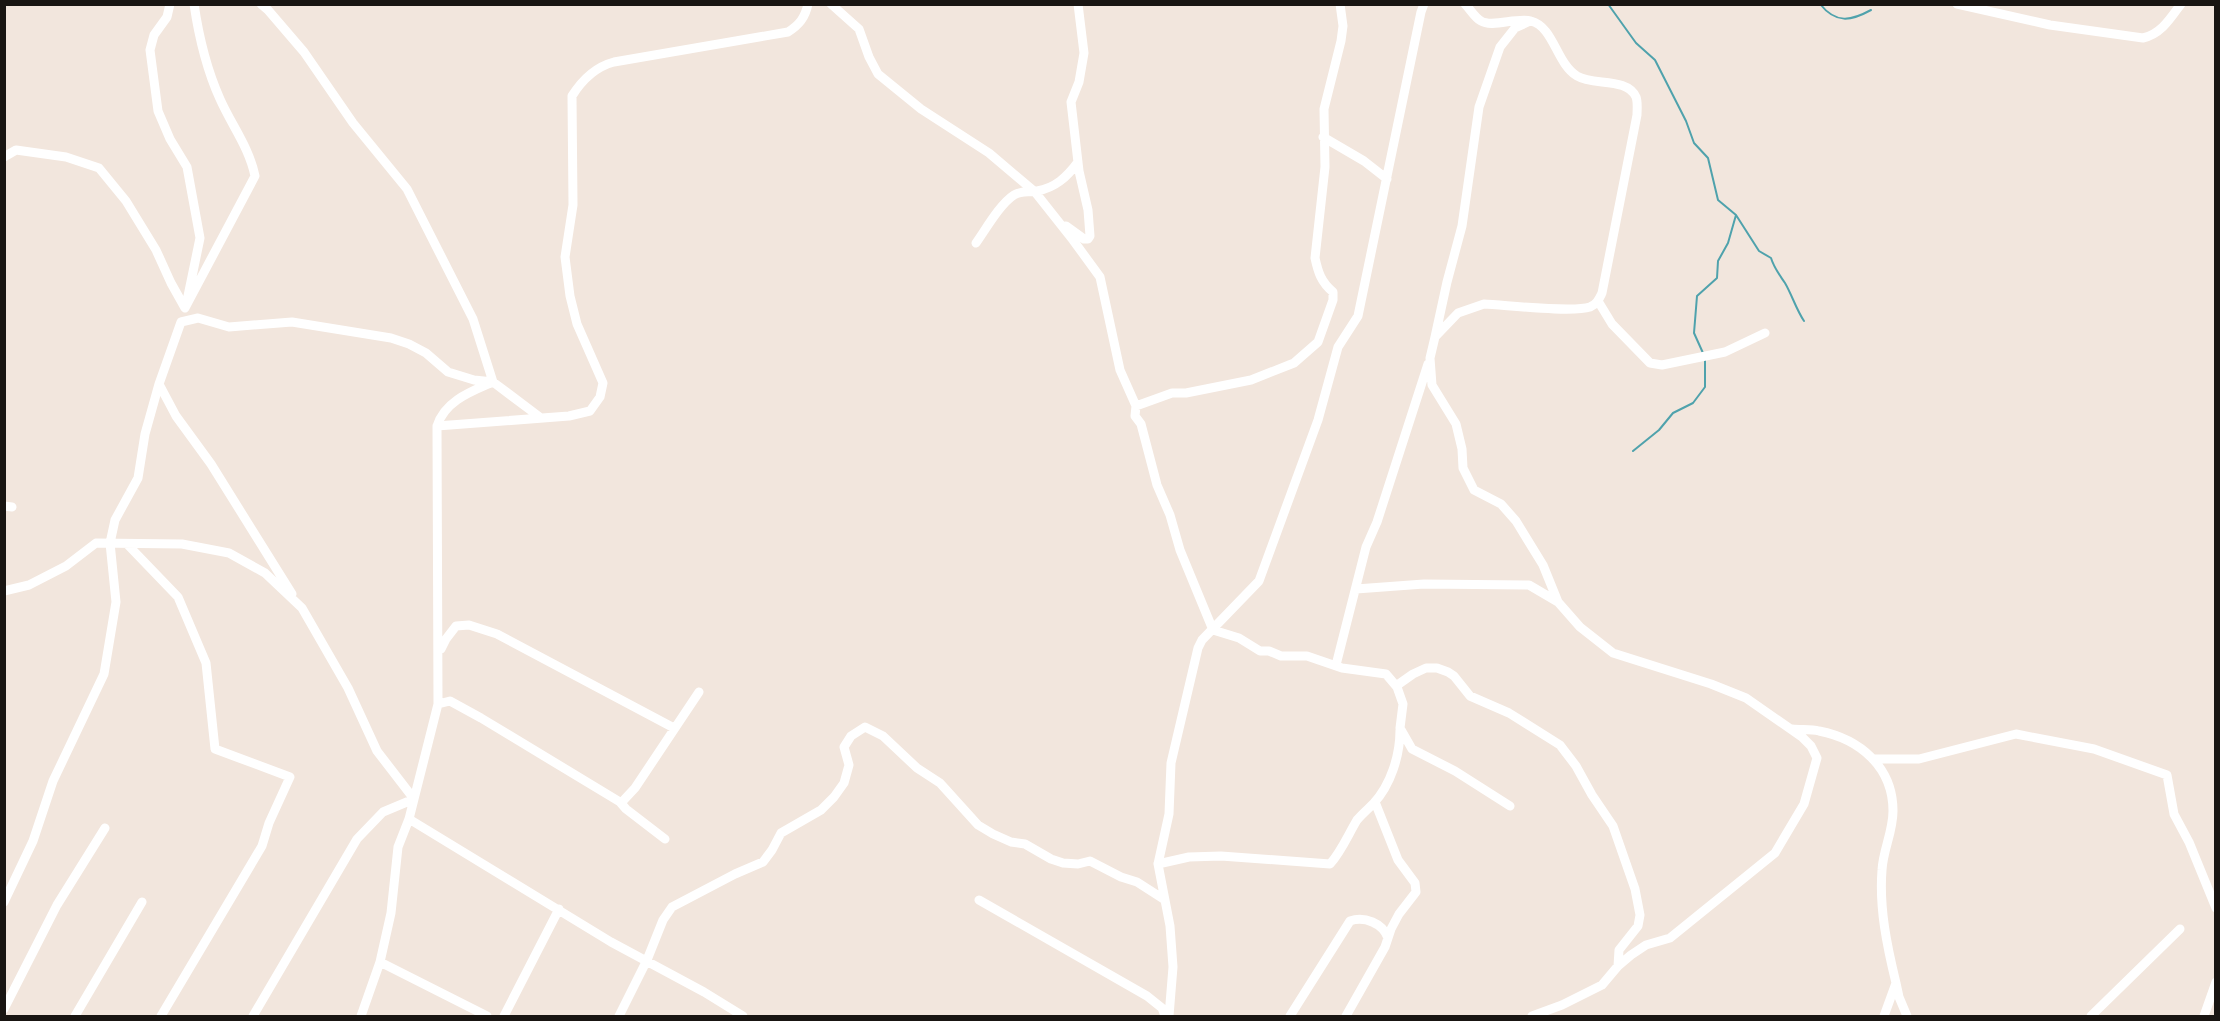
<svg xmlns="http://www.w3.org/2000/svg" width="2220" height="1021" font-family="'DejaVu Sans',sans-serif">
<style>
.lines{fill:none;stroke-linecap:round;stroke-linejoin:round}
.stream{stroke:#4fa2ac;stroke-width:2}
.street{stroke:#fff;stroke-width:9}
</style>
<rect width="100%" height="100%" fill="#f2e6dd"/>
<g class="lines">
<!-- stream -->
<path class="stream" d="M1608,4l28,39 19,17 31,61 8,22 14,15 10,42 18,15 23,36 12,7c3,10 8,16 14,25 7,12 11,26 19,38
M1820,4c16,20 31,17 51,6
M1703,353l-9,-20 3,-37 20,-18 1,-17 10,-18 8,-28
M1633,451l26,-21 14,-17 20,-10 12,-16v-28"/>
<!-- street -->
<path class="street" d="M170,4l-3,13 -13,18 -4,15 8,61 12,28 17,28 13,71 -12,58
M831,4l28,25 10,28 9,17 43,35 68,44 46,39 38,48 27,37 20,93 16,36 -1,10 6,8 16,61 13,30 10,35 33,80 26,8 21,13h9l12,5h26l35,12 44,6 11,13 6,17 -3,24 12,21 43,22 55,35
M1465,4c5,5 10,14 16,17 11,7 36,-4 50,0 23,6 25,42 46,55 16,10 50,1 59,21 2,5 1,13 1,18l-35,178c-3,6 -5,11 -12,14 -18,6 -84,-2 -106,-3l-26,9 -23,24 -5,21 2,27 24,39 6,25 1,19 11,22 27,14 15,17 27,44 15,37
M1957,4l93,21 93,13c18,-4 27,-19 38,-34
M1323,137l41,24 23,18
M4,157l12,-7 50,7 33,11 27,33 30,49 15,33 14,25
M1066,226l18,13h4l2,-3 -2,-26 -9,-39 -8,-69 8,-20 5,-29 -6,-49
M976,243c10,-14 24,-39 38,-48 8,-5 15,-2 23,-4 18,-3 30,-14 41,-29
M1598,301l14,23 38,39 12,2 63,-13 40,-19
M185,308l70,-132c-6,-29 -23,-50 -35,-77 -14,-31 -21,-61 -26,-95
M1435,337l12,-55 15,-56 17,-119 21,-60 15,-19 13,-6
M159,384l17,32 35,48 81,130
M1136,406l36,-13h14l65,-13 43,-17 24,-21 15,-42v-8c-12,-10 -15,-20 -18,-34l10,-91 -1,-58 17,-68 2,-15 -3,-22
M437,426l132,-10 21,-5 10,-14 3,-14 -26,-59 -7,-28 -5,-39 8,-52 -1,-109c10,-16 23,-29 42,-34l174,-30c11,-7 17,-14 20,-28
M4,506l8,1
M127,544l51,53 28,66 9,86 75,28 -21,46 -7,23 -101,170
M1356,589l68,-5 105,1 29,17 22,25 33,26 98,31 35,14 56,39 9,9 6,12 -13,46 -29,49 -105,85 -24,7 -15,10 -13,11
M4,591l25,-6 37,-19 30,-23 86,1 47,9 36,20 37,35 46,80 29,63 37,48 -31,13 -26,27 -104,177
M441,649l5,-10 10,-13 13,-1 28,9 177,94
M1336,665l30,-118 11,-25 51,-158
M1396,686l17,-12 13,-6h11l11,4 6,4 16,20 39,17 51,32 16,21 16,29 21,31 22,63 5,26 -2,11 -19,24 -1,16 -16,19 -40,20 -30,11
M438,704l12,-3 31,17 139,84 6,7 39,30
M1792,729c9,1 19,0 27,2 41,8 74,36 74,80 0,21 -10,39 -11,59 -3,38 5,76 14,113
M1873,759h46l97,-25 78,15 73,26 7,39 15,28 27,66
M621,803l14,-15 64,-96
M409,819l202,123 93,50 39,24
M1158,864l11,-50 2,-51 27,-115 4,-8 57,-59 59,-161 20,-73 20,-31 63,-304 3,-8
M979,900l168,96 15,12 3,8
M4,902l29,-61 20,-60 51,-107 12,-72 -6,-59 5,-23 23,-42 7,-44 14,-50 22,-62 17,-4 31,9 63,-5 99,16 18,6 17,9 22,19 26,8 19,2 -20,-63 -66,-130 -54,-66 -49,-71 -36,-42 -7,-6
M380,962l107,54
M4,1009l53,-104 48,-77
M75,1016l67,-114
M361,1016l19,-54 11,-49 7,-66 11,-28 29,-115 -1,-278c8,-25 33,-34 56,-44l48,36
M504,1016l55,-107
M619,1016l28,-56 16,-40 9,-13 63,-33 28,-12 9,-12 9,-17 40,-23 13,-13 10,-14 5,-18 -5,-18 7,-11 14,-9 18,9 34,32 23,15 38,42 15,9 18,8 14,2 26,15 12,4 15,1 12,-3 31,16 16,5 28,18
M1169,1016l4,-49 -3,-41 -12,-62 31,-7 32,-1 109,8c11,-12 18,-29 27,-44 5,-6 11,-11 16,-16 18,-19 27,-49 27,-74
M1290,1016l60,-95c14,-5 33,2 38,17
M1346,1016l39,-69 6,-18 8,-15 17,-22 -1,-9 -17,-23 -23,-58
M1884,1016l12,-33 3,14 8,19
M2091,1016l89,-87
M2204,1016l12,-34"/>
</g>
<!-- border -->
<rect width="2220" height="1021" fill="none" stroke="#191512" stroke-width="12"/>
</svg>
